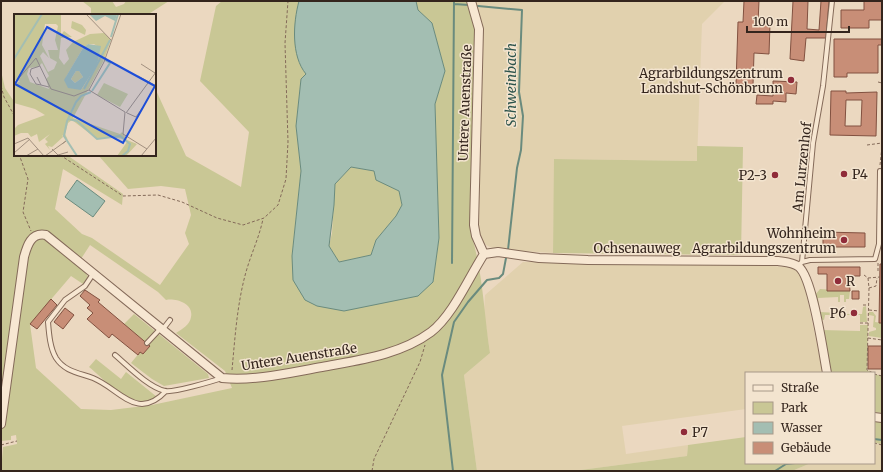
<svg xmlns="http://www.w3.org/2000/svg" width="883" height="472" font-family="Merriweather,serif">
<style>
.farmland{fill:#e1d1ae}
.green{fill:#c9c795;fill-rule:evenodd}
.water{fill:#a3beb2;stroke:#6a8b7e;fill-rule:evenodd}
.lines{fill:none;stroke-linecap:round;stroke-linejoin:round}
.stream{stroke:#6a8b7e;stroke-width:2}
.building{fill:#c88e77;stroke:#825140;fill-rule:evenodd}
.service-casing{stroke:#846a59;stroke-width:6}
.minor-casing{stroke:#846a59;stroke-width:10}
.path{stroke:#846a59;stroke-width:1;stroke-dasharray:3 2;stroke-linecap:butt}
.service{stroke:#f7e7d2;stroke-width:4}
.minor{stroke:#f7e7d2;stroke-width:8}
.poi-dot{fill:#902c3a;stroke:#f3e4cf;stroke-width:1.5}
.labels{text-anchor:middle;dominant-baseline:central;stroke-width:3;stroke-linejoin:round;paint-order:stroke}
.poi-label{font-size:13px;fill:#34251d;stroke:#f3e4cf;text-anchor:end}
.street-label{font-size:13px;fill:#34251d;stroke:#f3e4cf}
.water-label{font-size:14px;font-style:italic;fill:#2c534b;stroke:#f3e4cf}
.inset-river{fill:none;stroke:#a3beb2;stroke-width:2}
.inset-road{fill:none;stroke:#a2907f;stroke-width:1}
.view{fill:#1d4ed8;fill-opacity:0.15;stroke:#1d4ed8;stroke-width:2}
.inset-edge{fill:none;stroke:#34251d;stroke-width:2}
</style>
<rect width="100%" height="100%" fill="#ebd8c0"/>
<!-- farmland -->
<path class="farmland" d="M475,1h250l-23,23 -5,137 -142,-2 -2,94 -58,-4 -9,-4 -7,-11 3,-205z
M523,262l196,1 70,4 9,5 5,7 20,94h-77v36l-124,17 4,28 62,-9 -1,11 -114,15h-96l-13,-96 26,-22 -6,-40 1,-18z
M874,444l8,1v26h-90l19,-8h63z"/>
<!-- green -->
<path class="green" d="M82,1h30l4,6 8,-3 2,-3h43l-22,14h-56v-7z
M222,1h77l-2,10 9,63 -5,5 -5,47 5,45 -9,85 141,26 6,-44 -4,-134 10,-33 -13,-48 -14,-13 -2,-9h52l8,28 -4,208c11,37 12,77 18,116l-26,22 13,96h-476l2,-24 14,-3 -1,-9 -5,1v4l-10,1v-370l4,17 10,15v52h52l56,39 -1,11 -59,-36 -8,40 27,25 10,4 68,47 29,-41 -4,-11 6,-18 -6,-26 -24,-3 -33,3 -30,-34h57v-67l31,68 55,31 8,-55 -49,-51 16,-75zM90,245l68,47 8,8c9,-2 28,3 25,17 -1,8 -9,12 -15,16l49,38 7,17 -80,17 -41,5 -30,-1 -45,-41 -6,-44 41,-48 12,8 5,-7 -9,-15z
M697,146l46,1 -2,108 -188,-2 1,-94 143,2z
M351,167l23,4 15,15 10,5 3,14 -6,11 -20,24 -5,15 -32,7 -10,-16 3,-13 3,-49z
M820,289l30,2 -1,8h-3v3h-2v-7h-4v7h-2v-5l-20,1 2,14 18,1 1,-5v12l-1,-5h-13l-1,5 -4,-1 -5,-24z
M863,307l3,-1 1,16h-7v-7h-14l-2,5 1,-11 1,5h16z
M869,312h4l3,4 -1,6 7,1v15l-13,-2v-4l7,-2v-2l-3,-1 1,-11 -5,-1z
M134,314l74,60 1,4 -45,8 -12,-7 -21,-16 9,-11 3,2 7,-8 -26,-22z
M860,325h8l-1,45 6,3h-42l-9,-43 38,1z
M96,359l25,20 5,-7 31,25c-23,16 -52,-17 -68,-30z
M874,374l8,2v37l-8,-1z
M874,420h8v24l-8,-1z
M746,437v26h65l-19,8h-219l114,-15 1,-11z"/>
<!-- water -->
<path class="water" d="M299,1h117l2,9 14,13 13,48 -10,33 4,134 -6,44 -15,14 -74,15 -27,-5 -12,-6 -12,-20 -1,-24 9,-85 -5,-45 5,-47 5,-5c-15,-18 -13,-51 -7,-73zM351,167l23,4 2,9 23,11 3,14 -6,11 -20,24 -5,15 -32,7 -10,-16 5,-41 1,-21z
M77,180l28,21 -12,16 -28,-20z"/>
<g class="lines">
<!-- stream -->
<path class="stream" d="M454,4l15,1
M478,6l44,4 -3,82 4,24 -2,34 -4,18 -9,82
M452,263l2,-262
M874,439l8,1
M453,471l-11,-96 12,-53 14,-20 19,-22 12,-2 4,-4 3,-16
M775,471l11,-7 9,-1"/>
</g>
<!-- building -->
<path class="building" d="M744,1h15l-1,22 12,1 -1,30 -15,-1 -1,32 -17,-1 2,-62h5z
M793,1h15l-1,28 12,1 2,-29h8l-3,37h-20l-2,23 -14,-2z
M864,1h18v19h-13v8h-28v-18h23z
M834,39h48v6h-4v28h-31v4h-13z
M773,81l24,1 -1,12 -10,-1v9l-13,-1v3h-17l1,-9 16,1z
M831,91h15v2l31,-1 -1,44 -46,-1zM846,100h16l-1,26h-16z
M823,232l42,1v14h-42z
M880,264h2v59h-3z
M818,267h42v9h-11l1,15h-23v-17h-9z
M85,290l15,10 -2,2 52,44 -7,8 -3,-2 -2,3 -26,-21 -3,4 -22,-19 6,-6 -6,-5 3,-3 -10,-9z
M852,291h7v8h-7z
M51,299l6,6 -20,24 -7,-5z
M65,308l9,7 -11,14 -9,-7z
M868,346h14v23h-14z"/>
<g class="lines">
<!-- service casing -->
<g class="service-casing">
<path id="service" d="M802,262l8,-2 65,-1 4,-15 1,-73
M798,266l4,-4 11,-119 10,-57 9,-85
M93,274l-8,12 -20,14 -17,22c1,12 2,26 8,36 9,14 24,15 37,20 27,11 44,44 73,13
M163,329l7,-9
M147,343l14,-15
M115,355c13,11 33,32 50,36 8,2 48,-10 57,-13"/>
</g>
<!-- minor casing -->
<g class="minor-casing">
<path id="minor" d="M471,1l8,28 -5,196 2,11 8,18
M484,254l14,-2 41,6 49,2 190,1c7,1 15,1 21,6 14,12 24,85 28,106
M874,417l8,1
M1,424l23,-167c3,-11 7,-25 22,-22l176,143c34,3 66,-5 100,-11 37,-7 78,-12 109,-35 22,-17 38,-55 53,-78"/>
</g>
<!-- path -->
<path class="path" d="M878,82l4,1
M1,86l3,11 11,20
M867,145l15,-2
M23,155l-3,2 8,22 -5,33 8,19
M60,155l63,41 35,-1 24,7 35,16 26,7 21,-7 14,-13 8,-26 2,-37 -3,-99 3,-42
M880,165l2,-18
M878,263v10
M864,275l4,3 1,10 -2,82 6,3
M868,278l12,-1
M869,288l7,-2 1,-8
M863,305h4
M869,310l10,1
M860,323h8
M868,338l14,2
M232,370c3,-32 5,-66 14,-98 5,-18 13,-34 17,-53
M874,374l8,2
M874,443l8,2
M1,445l16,-4
M372,471l2,-12 46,-97 5,-17"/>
<!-- service -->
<use href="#service" class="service"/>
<!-- minor -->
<use href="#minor" class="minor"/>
</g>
<!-- markers -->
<g class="poi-dot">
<circle cx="791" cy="80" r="4"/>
<circle cx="844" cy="174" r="4"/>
<circle cx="775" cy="175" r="4"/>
<circle cx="844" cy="240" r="4"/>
<circle cx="838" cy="281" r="4"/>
<circle cx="854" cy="313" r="4"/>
<circle cx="684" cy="432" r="4"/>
</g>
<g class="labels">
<!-- poi labels -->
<g class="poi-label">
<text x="783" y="73">Agrarbildungszentrum<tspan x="783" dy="15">Landshut-Schönbrunn</tspan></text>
<text x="852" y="174" text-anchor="start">P4</text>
<text x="767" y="175">P2-3</text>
<text x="836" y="233">Wohnheim<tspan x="836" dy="15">Agrarbildungszentrum</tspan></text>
<text x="846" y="281" text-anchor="start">R</text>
<text x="846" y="313">P6</text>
<text x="692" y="432" text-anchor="start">P7</text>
</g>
<!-- street labels -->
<g class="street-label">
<text transform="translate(465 103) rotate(-88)">Untere Auenstraße</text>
<text transform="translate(802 167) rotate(-84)">Am Lurzenhof</text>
<text x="637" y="248">Ochsenauweg</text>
<text transform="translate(299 357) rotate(-9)">Untere Auenstraße</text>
</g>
<!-- water labels -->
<g class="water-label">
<text transform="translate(511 85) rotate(-90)">Schweinbach</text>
</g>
</g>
<!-- overview -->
<g transform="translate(14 14)">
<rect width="142" height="142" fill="#ebd8c0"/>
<path d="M0,0h47v21l3,-4 8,6 -11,1 -2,20 5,7 5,-6 -3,-9 7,-8 17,-8 14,-1 7,7 -8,22 -30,56 47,16 2,-2 5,8 10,4 -11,12h-9l10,-14 -4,-3 -12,-2 -14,2 -25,-19 -4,3 -3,11 3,6 -6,-5 1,2 -11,10 -4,-1 2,4 -5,-6 3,-2 -3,-3 5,-5 -11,8 -2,-8 -6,3 -3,-4h-7l-7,3v-7l4,-4 27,-10 -10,-6 -21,-6v-18l6,-4 -6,-1zM31,10h11l2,2 -3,14 3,10h-10l2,8 7,4 -3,7 -6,3 -8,-16 3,-4 6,6 -7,-13zM80,30l6,4 -3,17 -16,25 -15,-13 17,-29 5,-4zM28,49l7,13 -3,3 3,10 -19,-7 -3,-8 2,-6 9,-1zM58,7l10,4 4,5 -1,5 -14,-7zM62,57h3l4,6 -8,6 -4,-4zM90,69l24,11 -8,13 -23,-12z" fill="#c9c795" fill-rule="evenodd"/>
<path d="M75,0h28l-2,7 -10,-5 -9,5zM74,30l13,2 -4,19 -16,25 -13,-2 -4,-8 19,-32zM62,57h3l4,6 -8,6 -4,-4z" fill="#a3beb2" fill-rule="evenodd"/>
<path class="inset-river" d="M97,23l7,-23M0,45l28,-45M70,75l26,-49M78,77l18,-28 -5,-3M54,105l9,2 20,18 23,-3 10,8 -2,7 -6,5M63,142l-13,-20 3,-15 9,-19 5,-6 10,-4"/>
<path class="inset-road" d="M72,0l25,26M127,50l14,9M26,52l-9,3 -1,5 6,10 5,1M124,62l18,10M23,63l4,8 8,2M0,70l22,-26 15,31 23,7 15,-6 15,-28 17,-48M75,76l36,22 -2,22 24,15M112,99l30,-41M113,99l9,4 7,-10M0,130l14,-6 16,18M38,135l6,6 10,-3M0,139l16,-14M12,142l12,-7M31,142l21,-15 -4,3M127,142l15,-18"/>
<path class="view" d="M33,13l108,59 -32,57 -108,-59z"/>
<rect width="142" height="142" class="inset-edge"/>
</g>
<!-- border -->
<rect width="883" height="472" fill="none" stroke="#34251d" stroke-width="4"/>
<!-- legend -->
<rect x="745" y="372" width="130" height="92" fill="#f3e4cf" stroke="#a79888"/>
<rect x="753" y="385" width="20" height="6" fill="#f7e7d2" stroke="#a79888"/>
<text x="781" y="392" font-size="12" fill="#34251d">Straße</text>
<rect x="753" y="402" width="20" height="12" fill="#c9c795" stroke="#a79888"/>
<text x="781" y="412" font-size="12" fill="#34251d">Park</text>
<rect x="753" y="422" width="20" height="12" fill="#a3beb2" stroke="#a79888"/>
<text x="781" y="432" font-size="12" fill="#34251d">Wasser</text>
<rect x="753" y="442" width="20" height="12" fill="#c88e77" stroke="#a79888"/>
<text x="781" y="452" font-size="12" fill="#34251d">Gebäude</text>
<!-- scale -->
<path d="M747 26v6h102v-6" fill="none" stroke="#34251d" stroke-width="2"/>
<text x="753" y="26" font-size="12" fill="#34251d" stroke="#f3e4cf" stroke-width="3" paint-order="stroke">100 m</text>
</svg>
